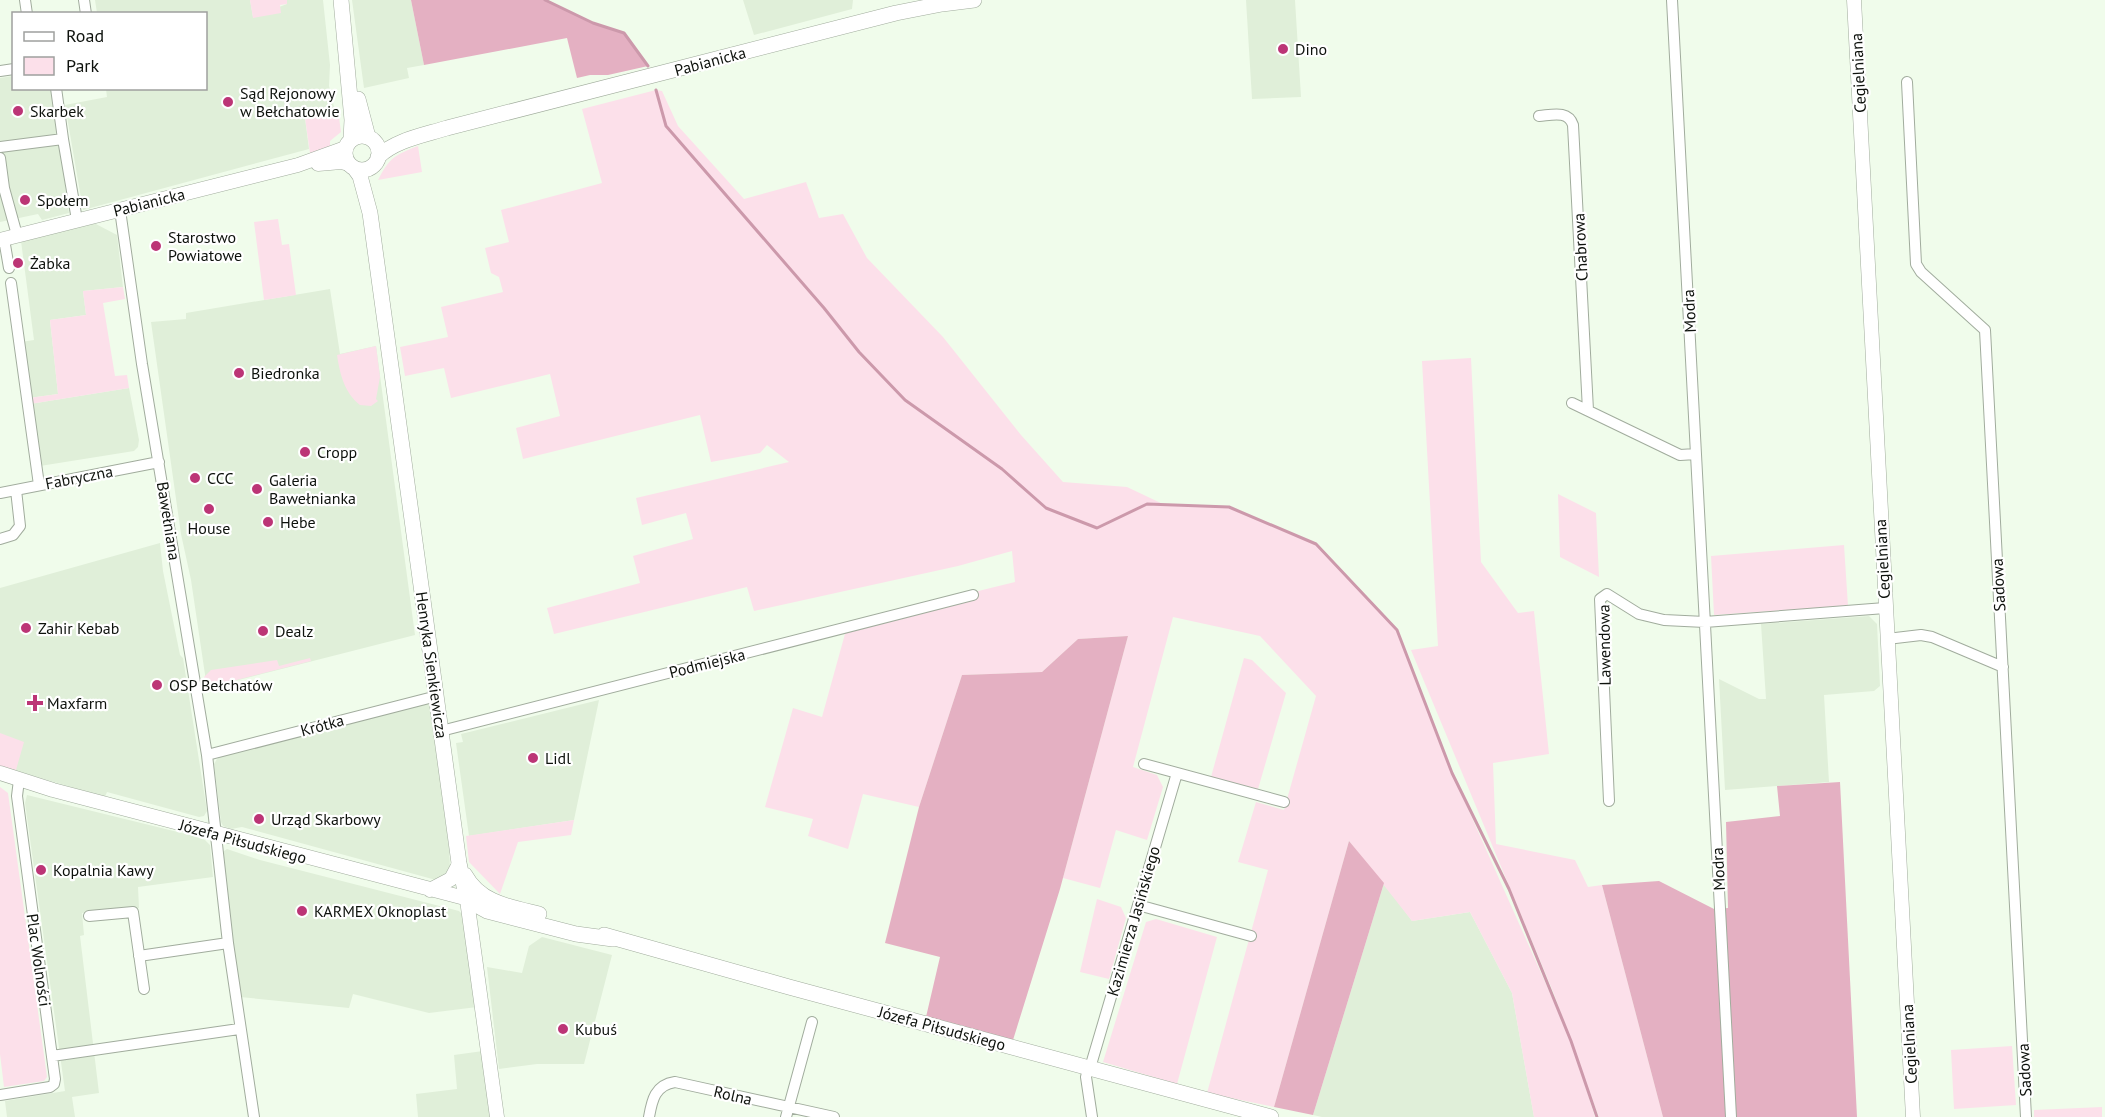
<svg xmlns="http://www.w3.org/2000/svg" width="2105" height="1117" font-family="'PT Sans',sans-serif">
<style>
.built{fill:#e0efd9}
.green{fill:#fce0ea}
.forest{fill:#e4b0c2}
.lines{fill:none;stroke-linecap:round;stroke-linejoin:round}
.stream{stroke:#cc99ab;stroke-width:3}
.minor-casing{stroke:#a1ac9d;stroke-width:12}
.tertiary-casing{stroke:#a1ac9d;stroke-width:15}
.secondary-casing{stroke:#a1ac9d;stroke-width:16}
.minor{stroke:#fff;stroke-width:10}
.tertiary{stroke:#fff;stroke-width:14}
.secondary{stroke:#fff;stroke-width:15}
.poi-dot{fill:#bc3576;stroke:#fff;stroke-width:2}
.labels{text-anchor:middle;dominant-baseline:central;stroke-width:4.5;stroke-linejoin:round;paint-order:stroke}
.poi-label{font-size:16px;fill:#0e120d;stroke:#fff;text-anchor:start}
.street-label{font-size:16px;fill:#0e120d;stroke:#fff}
</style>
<rect width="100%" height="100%" fill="#f0fceb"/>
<!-- built -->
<path class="built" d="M95,0h155l3,17 34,-13v-4h36l7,65 -1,21 5,21 -2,2 -27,9 4,31 -226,61 -18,-105 42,-8 -1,-8 100,-1v-74l-109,-1z
M352,0h59l13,65 -17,3 2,10 -45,10z
M743,0h110l-1,9 -98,26z
M1246,0h49l6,97 -49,2z
M13,76l1,12 38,1 17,124 -27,7 -4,-6 -38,8v-144z
M94,223l23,12 6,52 -40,4 3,24 -36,5 8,74 -29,4 -8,-56 13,-2 -13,-99z
M330,289l10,65 36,-8 39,289 -208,53 -16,-108 -10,-46 -30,-212 35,-3v-6z
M129,388l10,52 -1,7 -4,4 -94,15 -10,-62z
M160,543l3,28 17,84 3,3 24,153 -3,5 -5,1 -92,-25 -2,5 -105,-31v-178z
M1869,616l8,8 3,62 -6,5 -50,4 5,87 -104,8 -6,-111 40,20h7l-5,-75z
M599,700l-25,120 -105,16 -13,-93 7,-1 -2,-8z
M427,704l3,1 2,9 17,134 1,19 -1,5 -5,6 -8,2 -194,-53 -11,2 -8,-3 -2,-4 -7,-58 3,-5 5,-3z
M27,795l163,40 15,5 5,5 3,32 -75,10 1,21 -57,5 2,22 -4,1 19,157 -27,4 3,20h-68l-2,-16 60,-10 -40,-288z
M227,849l33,11 199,51 4,4 14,92 -48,6 -76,-19 -4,14 -109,-11 -19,-144z
M1384,883l28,38 58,-9 42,81 22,124h-212l-9,-2z
M542,937l70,18 -28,109h-47l-38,5 -12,-102 35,6 7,-27z
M483,1051l8,66h-73l-2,-23 41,-5 -3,-34z"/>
<!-- green -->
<path class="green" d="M250,0h37v4l-7,1 1,8 -28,5z
M656,90l6,1 16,35 66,73 62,-17 13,36 24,-4 24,44 76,79 78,98 42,47 64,5 38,18 64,2 87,37 81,86 55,143 118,265 -16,-44 -143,-344 27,-4 -16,-285 49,-3 10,204 37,51 16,-2 15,143 -56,9 3,81 79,16 13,27 14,-2 61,232h-64l-26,-70 22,70h-61l-22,-124 -42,-81 -58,9 -63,-80 -75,266 -67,-14 61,-223 -30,-8 18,-60 28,8 32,-114 -56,-60 -87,-19 -40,150 24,8 6,12 -16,53 -31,-10 -16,58 -37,-10 65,-242 -50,3 -36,33 -80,3 -43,132 -56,-13 -15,55 -40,-13 5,-17 -48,-12 28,-99 29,9 26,-94 167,-41 -3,-31 -54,15 -204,45 -7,-24 -193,47 -7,-26 93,-25 -7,-27 60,-17 -7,-26 -44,12 -6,-27 153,-36 -22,-17 -7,8 -49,9 -11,-47 -177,44 -7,-31 44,-12 -10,-42 -99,24 -7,-30 -39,8 -5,-29 48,-10 -7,-30 62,-15 -4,-15 -8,-4 -6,-25 24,-6 -8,-32 101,-27 -20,-74z
M334,107l4,3 3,22 -11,9v7l-20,5 -5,-35 27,-9z
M418,146l4,26 -44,8c12,-23 17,-25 40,-34z
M278,219l4,26 7,-1 7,51 -32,5 -10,-78z
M123,287l2,12 -22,4 12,73 12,-1 2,13 -99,16 -1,-6 29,-4 -8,-74 36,-5 -3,-24z
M376,346l4,31 -4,22 2,2 -7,5 -11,-1c-16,-13 -20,-31 -23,-50z
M1558,494l38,19 3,64 -39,-20z
M1844,545l4,61 -134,9 -3,-59z
M310,658l1,3 -106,27 -1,-11 7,-7 66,-10 2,6z
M1244,658l8,2 34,33 -28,96 -47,-12z
M0,733l24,9 -8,28 -16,-4z
M0,787l8,6 39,284 -3,4 -40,6 -4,-33z
M574,820l-3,15 -53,7 -18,52 -31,-32 -3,-26z
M1097,899l24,8 5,11 -17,61 -29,-7z
M1156,919l61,18 -40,147 -74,-22 43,-140z
M2012,1046l4,59 -62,4 -3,-59z
M2102,1107v10h-68v-7z"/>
<!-- forest -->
<path class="forest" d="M411,0h134l48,23 31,10 24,33 -40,9h-18l-13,3 -10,-40 -143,27z
M1128,636l-68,253 -47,151 -87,-23 14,-60 -55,-14 34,-136 43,-132 80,-3 36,-33z
M1840,782l17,335h-194l-61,-232 57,-4 55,28 14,-1 -2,-86 54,-6 -3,-30z
M1349,841l35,42 -71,232 -39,-8z"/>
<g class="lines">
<!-- stream -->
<path class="stream" d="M545,0l48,23 31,10 24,33
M656,90l10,36 158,182 35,44 46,48 97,69 44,39 51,20 50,-24 82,3 87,37 81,86 55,143 57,116 62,152 26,76"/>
<!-- minor casing -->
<g class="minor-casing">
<path id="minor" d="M25,0l2,14
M84,0l2,14
M1672,0l59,1117
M0,71l14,-2
M1907,82l9,182 5,8 64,58 41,787
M1539,116c13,-1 29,-6 34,9l15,285
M63,139l14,81
M0,147l63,-8 -7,-51
M0,158l4,30 13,47
M120,210l22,154 65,391 21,188 26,174
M4,239l5,29
M11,283l28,202
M1572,403l108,52 16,-1
M0,493l159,-31
M0,539l13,-4 7,-9 -4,-36
M1887,639l34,-4 11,2 71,30
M441,731l532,-136
M207,755l230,-59
M1144,764l140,38
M1609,801l-9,-202 7,-5 32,20 25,6 41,2 180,-14
M1138,905l113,31
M89,916l44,-4 11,77
M139,956l89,-13
M52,1056l187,-27
M1088,1068l-2,9 6,40
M1090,1068l87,-295
M0,1095l50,-8 4,-3 1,-5 -38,-283 2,-16
M649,1117c3,-17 6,-32 26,-35l159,35
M786,1117l26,-95"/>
</g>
<!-- tertiary casing -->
<g class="tertiary-casing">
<path id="tertiary" d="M1854,0l59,1117
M318,164l23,-2 8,2
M0,240l298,-75 47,-17
M0,773l53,17 423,111
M430,890l21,-11 8,-15
M467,900l30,217"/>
</g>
<!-- secondary casing -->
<g class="secondary-casing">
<path id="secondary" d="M341,0l11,120 -1,19
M358,99l10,38
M345 153a17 17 0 1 1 34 0a17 17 0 1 1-34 0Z
M378,157c17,-17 47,-22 69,-29l449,-115 46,-9 32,-4
M355,169l5,7 10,37 89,650 8,37 20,11 89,23 37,5
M465,875c15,28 45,32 74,39
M604,935l185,52 482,130"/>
</g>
<!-- minor -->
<use href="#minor" class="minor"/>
<!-- tertiary -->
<use href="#tertiary" class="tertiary"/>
<!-- secondary -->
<use href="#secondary" class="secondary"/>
</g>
<!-- markers -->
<g class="poi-dot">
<circle cx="1283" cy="49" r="6"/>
<circle cx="228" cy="102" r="6"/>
<circle cx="18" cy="111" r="6"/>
<circle cx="25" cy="200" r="6"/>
<circle cx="156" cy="246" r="6"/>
<circle cx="18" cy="263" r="6"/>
<circle cx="239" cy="373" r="6"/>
<circle cx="305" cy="452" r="6"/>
<circle cx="195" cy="478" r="6"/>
<circle cx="257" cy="489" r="6"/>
<circle cx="209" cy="509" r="6"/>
<circle cx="268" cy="522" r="6"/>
<circle cx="26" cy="628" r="6"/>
<circle cx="263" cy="631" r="6"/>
<circle cx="157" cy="685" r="6"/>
<path d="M32 694h6v6h6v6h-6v6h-6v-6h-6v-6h6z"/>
<circle cx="533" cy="758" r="6"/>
<circle cx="259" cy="819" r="6"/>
<circle cx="41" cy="870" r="6"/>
<circle cx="302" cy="911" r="6"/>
<circle cx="563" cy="1029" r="6"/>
</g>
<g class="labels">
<!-- poi labels -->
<g class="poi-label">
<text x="1295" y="49">Dino</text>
<text x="240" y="93">Sąd Rejonowy<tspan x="240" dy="18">w Bełchatowie</tspan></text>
<text x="30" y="111">Skarbek</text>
<text x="37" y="200">Społem</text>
<text x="168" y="237">Starostwo<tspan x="168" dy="18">Powiatowe</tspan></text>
<text x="30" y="263">Żabka</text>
<text x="251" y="373">Biedronka</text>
<text x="317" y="452">Cropp</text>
<text x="207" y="478">CCC</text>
<text x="269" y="480">Galeria<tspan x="269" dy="18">Bawełnianka</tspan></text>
<text x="280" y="522">Hebe</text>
<text x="209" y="528" text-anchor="middle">House</text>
<text x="38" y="628">Zahir Kebab</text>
<text x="275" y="631">Dealz</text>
<text x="169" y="685">OSP Bełchatów</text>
<text x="47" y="703">Maxfarm</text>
<text x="545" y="758">Lidl</text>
<text x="271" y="819">Urząd Skarbowy</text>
<text x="53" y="870">Kopalnia Kawy</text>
<text x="314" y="911">KARMEX Oknoplast</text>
<text x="575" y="1029">Kubuś</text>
</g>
<!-- street labels -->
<g class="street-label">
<text transform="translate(710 61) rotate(-15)">Pabianicka</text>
<text transform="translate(1858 73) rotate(-93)">Cegielniana</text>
<text transform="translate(149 202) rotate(-14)">Pabianicka</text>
<text transform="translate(1580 247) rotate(-93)">Chabrowa</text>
<text transform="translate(1689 311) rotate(-93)">Modra</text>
<text transform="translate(79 477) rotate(-11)">Fabryczna</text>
<text transform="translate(169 521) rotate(81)">Bawełniana</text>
<text transform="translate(1882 559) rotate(-93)">Cegielniana</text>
<text transform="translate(1998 585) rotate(-93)">Sadowa</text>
<text transform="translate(1604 645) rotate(-91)">Lawendowa</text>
<text transform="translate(707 663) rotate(-14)">Podmiejska</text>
<text transform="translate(432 665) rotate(82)">Henryka Sienkiewicza</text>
<text transform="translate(322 725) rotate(-15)">Krótka</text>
<text transform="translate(243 841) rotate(15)">Józefa Piłsudskiego</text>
<text transform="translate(1718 869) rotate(-93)">Modra</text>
<text transform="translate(1133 921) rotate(-74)">Kazimierza Jasińskiego</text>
<text transform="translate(39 960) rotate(82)">Plac Wolności</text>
<text transform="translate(942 1028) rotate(15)">Józefa Piłsudskiego</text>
<text transform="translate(1909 1044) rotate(-93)">Cegielniana</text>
<text transform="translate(2024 1070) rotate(-93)">Sadowa</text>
<text transform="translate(733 1095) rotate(13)">Rolna</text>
</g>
</g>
<!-- legend -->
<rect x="12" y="12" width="195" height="78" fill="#ffffff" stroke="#9fa09e" stroke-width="1.5"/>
<rect x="24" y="32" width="30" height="9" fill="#ffffff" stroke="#9fa09e" stroke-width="1.5"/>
<text x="66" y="42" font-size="18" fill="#0e120d">Road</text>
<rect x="24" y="57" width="30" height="18" fill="#fce0ea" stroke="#9fa09e" stroke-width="1.5"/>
<text x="66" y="72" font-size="18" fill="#0e120d">Park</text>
</svg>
